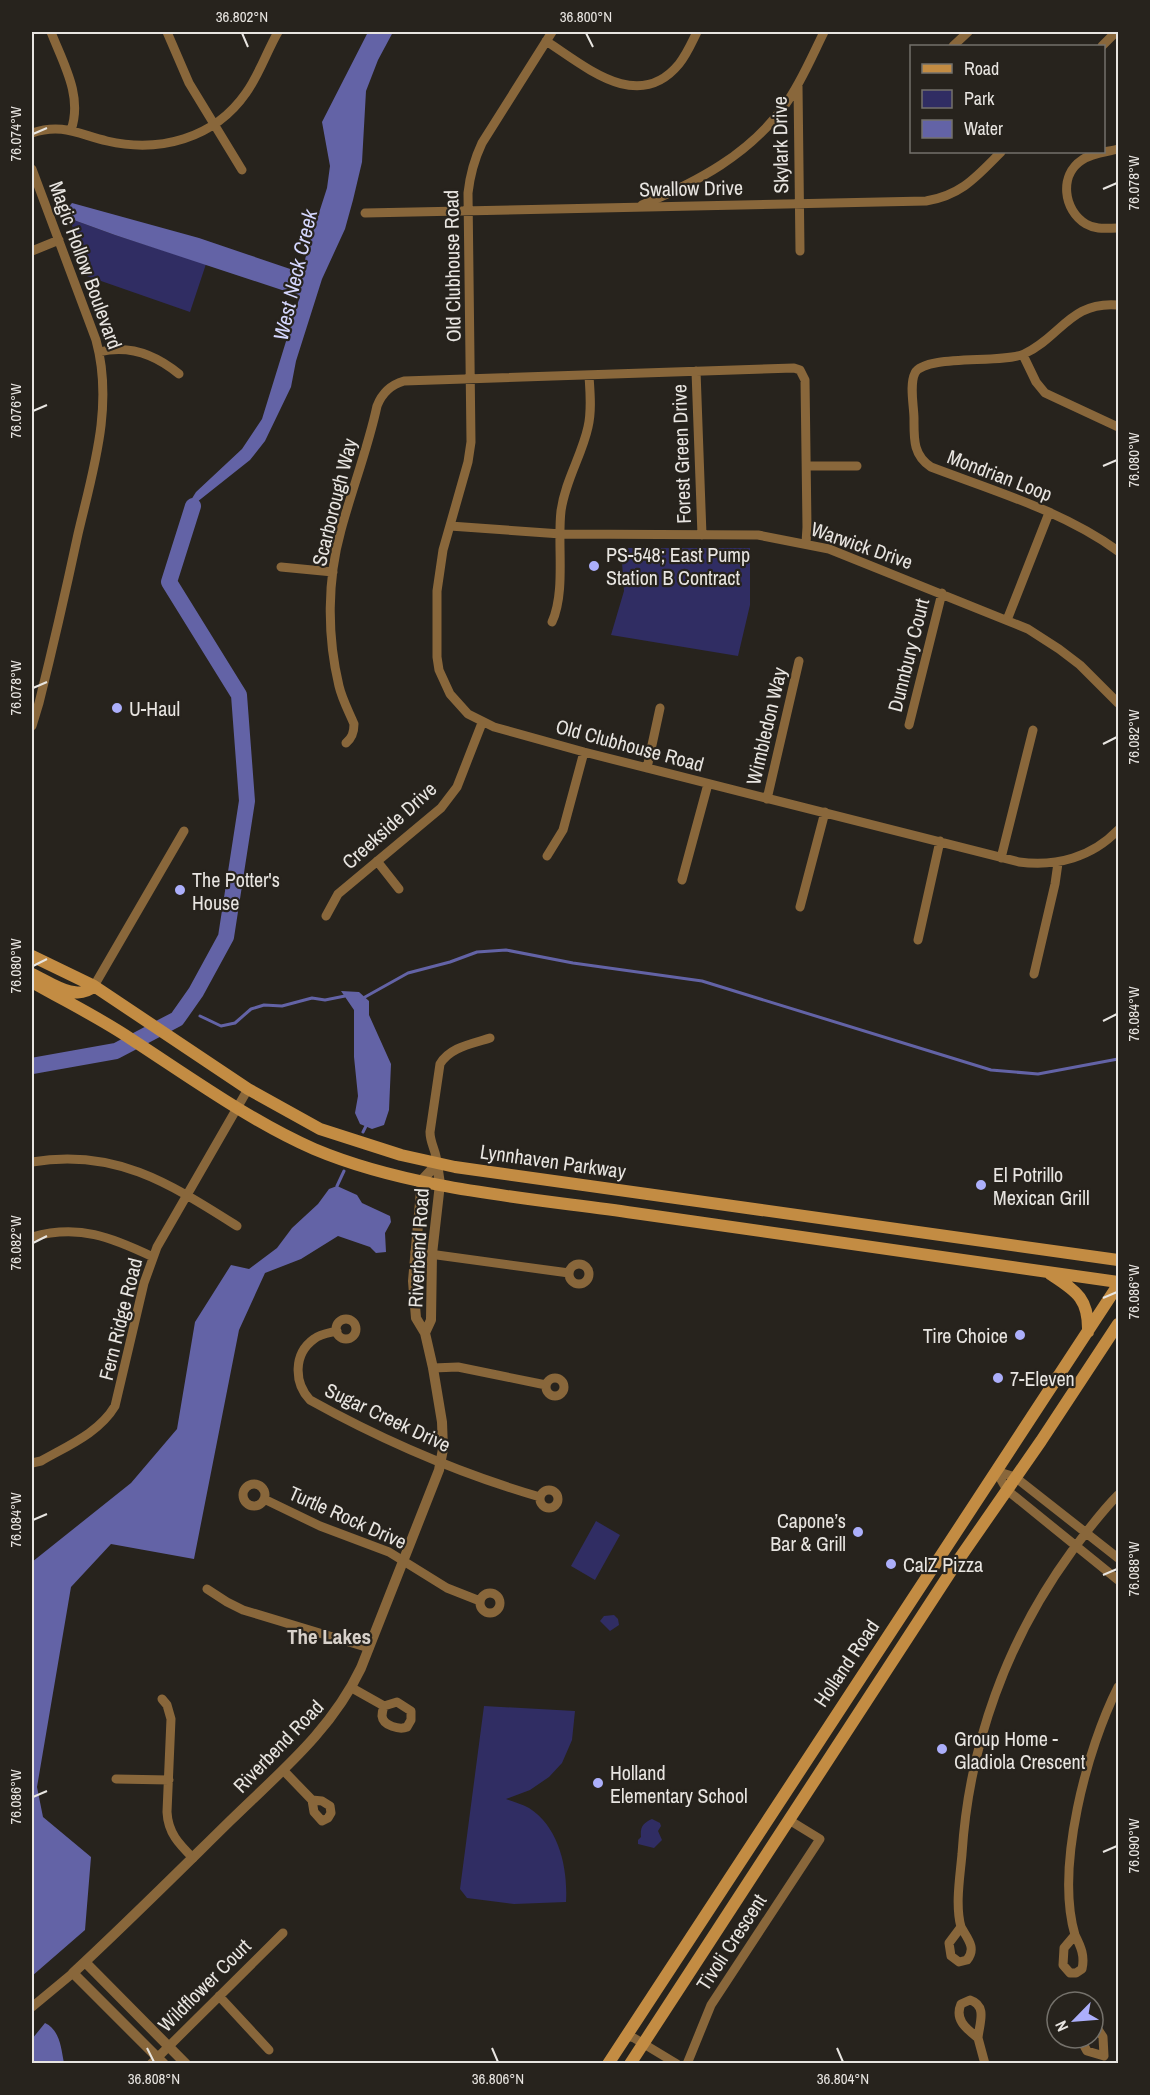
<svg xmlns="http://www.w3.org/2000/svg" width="1150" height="2095" font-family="'Archivo Narrow',sans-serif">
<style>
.green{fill:#302d63}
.water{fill:#6363a6}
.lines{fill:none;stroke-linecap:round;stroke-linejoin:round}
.stream{stroke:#6363a6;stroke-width:3}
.river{stroke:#6363a6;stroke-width:16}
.minor{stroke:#89673b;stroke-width:9}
.tertiary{stroke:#89673b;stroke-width:10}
.secondary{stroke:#c38c43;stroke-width:12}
.ticks{fill:none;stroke:#e8e5e1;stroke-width:2}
.poi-dot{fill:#acaffb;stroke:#27231d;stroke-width:2}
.labels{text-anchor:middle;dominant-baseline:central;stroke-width:4.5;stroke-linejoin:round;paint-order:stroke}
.street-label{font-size:20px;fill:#e8e5e1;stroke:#27231d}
.poi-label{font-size:20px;fill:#e8e5e1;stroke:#27231d;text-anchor:start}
.water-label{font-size:21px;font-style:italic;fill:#d5d7fe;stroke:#27231d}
.neighbourhood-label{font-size:21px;font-weight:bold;fill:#d8d1ca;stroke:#27231d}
.neatline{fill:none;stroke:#e8e5e1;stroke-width:2}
.ticks-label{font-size:15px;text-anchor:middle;fill:#e8e5e1}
</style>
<rect width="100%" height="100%" fill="#27231d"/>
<!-- green -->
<path class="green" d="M71,219l44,16 91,29 -16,48 -109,-38z
M621,548h129v57l-12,51 -127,-21 13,-44z
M596,1521l24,14 -25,45 -24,-14z
M614,1615l4,4 1,6 -9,6 -10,-10 4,-5z
M484,1706l91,5 -3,29 -10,23 -13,14 -19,13 -24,9c7,3 16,5 23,9 30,19 39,60 37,94l-52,2 -47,-6 -7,-9z
M652,1819l8,4 1,3 -3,5 4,9 -8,8 -16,-4v-4l3,-3c-1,-10 2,-14 11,-18z"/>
<!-- water -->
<path class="water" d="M368,32h25l-15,28 -12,31 -4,71 -9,38 -8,29 -23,50 -26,82 -5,26 -26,54 -15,19 -58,46 -1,-6 5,-8 46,-43 20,-30 38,-123 -185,-61 -44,-16 -4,-10 5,-6 127,35 103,35 6,-26 19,-59 3,-22 -8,-44z
M341,991l18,1 10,9v14l22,49 -2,46 -5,15 -12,4 -12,-5 -5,-11 3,-17 -4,-39v-47z
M337,1186l20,9 5,8 28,13 1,6 -6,11 1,19 -10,1 -6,-6 -32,-11 -37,23 -36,14 -26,57 -45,229 -83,-15 -40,43 -34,200 6,30 48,40 -6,73 -53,46v-414l99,-79 46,-54 18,-107 36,-57 18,4 28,-21 15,-20 26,-24 11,-15z
M45,2023c15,7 16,25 19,40h-32v-24z"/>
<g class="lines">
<!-- stream -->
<path class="stream" d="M365,997l43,-24 42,-11 27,-10 29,-2 67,13 129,18 289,89 47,4 80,-15
M200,1016l21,10 14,-3 16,-14 13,-4 18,1 30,-8 13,2 20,-4
M363,1132l3,-6
M337,1186l7,-15"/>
<!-- river -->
<path class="river" d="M32,1066l84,-15 61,-32 19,-27 30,-55 21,-136 -8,-106 -70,-113 24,-76"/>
<!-- minor -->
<path class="minor" d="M51,32c12,31 32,64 20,98
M167,32l22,51 53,87
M552,32l-70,111c-8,17 -12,32 -14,50l3,249 -3,20 -25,88 -6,41v66l2,13 11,24 18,20 26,13 90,25 435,110c38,5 73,-5 99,-32
M546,41c39,25 92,73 133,23 8,-10 13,-22 18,-32
M953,46l15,-14
M1102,46l14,-14
M798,86l2,165
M32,133c30,-10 46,1 75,8 52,12 107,-2 139,-48 13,-18 21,-42 32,-61
M1118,149c-11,3 -26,4 -36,11 -23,15 -19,50 4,64 10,6 21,4 32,4
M32,169l64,171c18,66 -3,130 -18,194 -12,56 -25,113 -39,169l-7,23
M642,205c55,-23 107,-50 143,-100 16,-22 27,-49 39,-73
M365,213l561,-12c36,-6 51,-25 75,-49
M32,251l27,-11
M1118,305c-48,-4 -57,32 -94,49 -23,10 -99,0 -109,19 -6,12 -1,33 -1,46 0,20 -1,36 17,48 63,24 132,44 187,84
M99,352c31,-8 57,3 80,22
M1023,355l13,27 9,11 73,34
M696,371l6,164
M807,466h50
M450,526l111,8 197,1 71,14 199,80 31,20 21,16 38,38
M281,567l52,5
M1007,620l42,-107
M552,622c14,-31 5,-78 9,-111 4,-30 21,-56 27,-84 4,-17 2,-35 1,-51
M909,725l33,-132
M346,743c6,-5 8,-10 8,-19 -5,-12 -12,-25 -15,-38 -12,-50 -12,-106 2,-156 11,-41 27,-82 36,-124 5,-13 13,-21 27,-25l390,-13 6,2 5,10 2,147 -1,16
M647,768l13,-60
M767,799l32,-138
M547,856l16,-26 21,-78
M1001,858l32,-128
M377,861l22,28
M682,880l26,-96
M800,907l25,-95
M326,916l12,-22 103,-86 16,-21 25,-64
M918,940l22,-99
M1034,974l21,-90 3,-21
M94,986l90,-155
M32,1162c83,-14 137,21 205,64
M437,1164c0,-12 -7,-20 -7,-32l10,-68c10,-17 32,-20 50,-26
M32,1237c47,-13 79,0 121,20
M415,1252l154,21
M569 1274a10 10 0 1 1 20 0a10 10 0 1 1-20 0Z
M336 1329a10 10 0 1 1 20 0a10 10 0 1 1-20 0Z
M337,1331c-8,2 -17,3 -23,8 -21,15 -20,44 -4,61 72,40 151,74 230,97
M433,1368l25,-1 88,18
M546 1387a9 9 0 1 1 18 0a9 9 0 1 1-18 0Z
M32,1463l9,-2c26,-15 58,-28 74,-55l29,-123 13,-36 91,-158
M996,1471l11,19 111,90
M996,1471l19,6 103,81
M243 1495a11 11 0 1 1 22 0a11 11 0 1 1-22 0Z
M540 1499a9 9 0 1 1 18 0a9 9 0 1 1-18 0Z
M264,1499l56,27 69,26 58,36 33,13
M207,1589l20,13 16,8 126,38
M480 1603a10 10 0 1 1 20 0a10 10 0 1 1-20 0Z
M352,1688l32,18 13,-4 14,9v9l-4,7c-7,3 -24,-1 -25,-11 0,-3 1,-7 2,-10
M162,1699l5,6 4,14 -4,93c1,21 12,32 26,46
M283,1770l29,30 2,12 8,9 6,-3 3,-5 -1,-7 -8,-5 -10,-1
M116,1779l53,1
M961,1927c-6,-22 -1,-50 1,-73 7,-110 45,-214 110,-303 15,-20 29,-39 46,-56
M961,1927c6,11 16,21 6,33l-8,2 -8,-6 -2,-13z
M1075,1935c-20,-68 12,-187 43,-248
M1075,1935c6,12 10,21 7,34l-6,4h-6l-7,-8 1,-17z
M219,1996l50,54
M970,2000c18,6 9,24 8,38 -11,-9 -24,-18 -17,-34z
M32,2007l41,-34
M626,2036l8,2 43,26
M978,2038l7,26
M1080,2038l7,13 17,5 -1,-19 -10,-15
M151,2064l132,-131
M687,2064l24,-59 109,-166 -31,-19"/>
<!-- tertiary -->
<path class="tertiary" d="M425,1333l6,-13 1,-66 8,-70 -3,-20
M85,1962l101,102
M164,2064l-91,-91c54,-50 106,-102 158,-153 49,-48 100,-89 130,-152l78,-198 4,-21 -1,-27 -9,-54 -8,-35 -9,-15 -3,-37 9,-101 15,-16"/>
<!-- secondary -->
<path class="secondary" d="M32,956l62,30 154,103 72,40 81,26 54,12 663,93
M32,974c18,8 44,29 62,12
M32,982c33,19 68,36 99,57 57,37 121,83 183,110 97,41 216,49 320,64 162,23 323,46 484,69
M1050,1274c26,17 39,24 38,58
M608,2064l510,-779
M630,2064l327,-502 84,-121 77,-117"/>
</g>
<!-- ticks -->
<path class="ticks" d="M242,33l6,14M586,33l7,14M33,134l14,-6M1103,189l14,-6M33,411l14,-6M1103,466l14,-6M33,688l14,-6M1103,744l14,-7M33,966l14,-7M1103,1021l14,-7M33,1243l14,-7M1103,1298l14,-6M33,1520l14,-6M1103,1575l14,-6M33,1797l14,-6M1103,1852l14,-6M147,2048l7,14M492,2048l6,14M837,2048l6,14"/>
<!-- markers -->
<g class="poi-dot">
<circle cx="594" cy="566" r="6"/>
<circle cx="117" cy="708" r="6"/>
<circle cx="180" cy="890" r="6"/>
<circle cx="981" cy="1185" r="6"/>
<circle cx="1020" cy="1335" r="6"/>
<circle cx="998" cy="1378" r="6"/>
<circle cx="858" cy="1532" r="6"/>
<circle cx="891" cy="1564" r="6"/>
<circle cx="942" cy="1749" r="6"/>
<circle cx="598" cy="1783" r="6"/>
</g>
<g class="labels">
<!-- street labels -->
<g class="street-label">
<text transform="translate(780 145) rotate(-91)">Skylark Drive</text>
<text transform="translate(691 188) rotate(-1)">Swallow Drive</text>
<text transform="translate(86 265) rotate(70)">Magic Hollow Boulevard</text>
<text transform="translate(452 266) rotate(-91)">Old Clubhouse Road</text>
<text transform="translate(681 454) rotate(-92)">Forest Green Drive</text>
<text transform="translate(1000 475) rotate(21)">Mondrian Loop</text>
<text transform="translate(334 502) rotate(-76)">Scarborough Way</text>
<text transform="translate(862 545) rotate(19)">Warwick Drive</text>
<text transform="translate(908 655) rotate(-76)">Dunnbury Court</text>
<text transform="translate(766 726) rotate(-77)">Wimbledon Way</text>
<text transform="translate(630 745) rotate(15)">Old Clubhouse Road</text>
<text transform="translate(389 825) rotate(-42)">Creekside Drive</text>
<text transform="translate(553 1161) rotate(8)">Lynnhaven Parkway</text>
<text transform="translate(418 1248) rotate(-87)">Riverbend Road</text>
<text transform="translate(120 1319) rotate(-76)">Fern Ridge Road</text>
<text transform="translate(388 1417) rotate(25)">Sugar Creek Drive</text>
<text transform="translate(348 1517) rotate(24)">Turtle Rock Drive</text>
<text transform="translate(846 1663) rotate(-56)">Holland Road</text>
<text transform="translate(278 1746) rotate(-46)">Riverbend Road</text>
<text transform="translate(731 1942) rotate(-57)">Tivoli Crescent</text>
<text transform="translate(204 1985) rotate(-45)">Wildflower Court</text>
</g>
<!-- poi labels -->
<g class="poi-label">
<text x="606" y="554">PS-548; East Pump<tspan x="606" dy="23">Station B Contract</tspan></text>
<text x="129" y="708">U-Haul</text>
<text x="192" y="879">The Potter's<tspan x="192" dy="23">House</tspan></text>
<text x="993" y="1174">El Potrillo<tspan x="993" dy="23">Mexican Grill</tspan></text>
<text x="1008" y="1335" text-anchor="end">Tire Choice</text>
<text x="1010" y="1378">7-Eleven</text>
<text x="846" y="1520" text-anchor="end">Capone’s<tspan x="846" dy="23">Bar &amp; Grill</tspan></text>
<text x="903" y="1564">CalZ Pizza</text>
<text x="954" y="1738">Group Home -<tspan x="954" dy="23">Gladiola Crescent</tspan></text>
<text x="610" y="1772">Holland<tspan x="610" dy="23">Elementary School</tspan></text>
</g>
<!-- water labels -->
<g class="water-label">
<text transform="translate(295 275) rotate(-77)">West Neck Creek</text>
</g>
<!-- neighbourhood labels -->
<g class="neighbourhood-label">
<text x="329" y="1636">The Lakes</text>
</g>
</g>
<!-- border -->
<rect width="1150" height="2095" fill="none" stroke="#27231d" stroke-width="66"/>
<!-- legend -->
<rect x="910" y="45" width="195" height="108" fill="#27231d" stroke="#74716b" stroke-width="1.5"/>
<rect x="922" y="64" width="30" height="9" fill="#c38c43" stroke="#74716b" stroke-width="1.5"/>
<text x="964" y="75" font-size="18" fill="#e8e5e1">Road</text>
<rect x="922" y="90" width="30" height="18" fill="#302d63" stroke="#74716b" stroke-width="1.5"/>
<text x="964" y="105" font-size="18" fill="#e8e5e1">Park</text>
<rect x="922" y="120" width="30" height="18" fill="#6363a6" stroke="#74716b" stroke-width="1.5"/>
<text x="964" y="135" font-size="18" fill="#e8e5e1">Water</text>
<!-- north arrow -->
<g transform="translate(1075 2020) rotate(245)"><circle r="28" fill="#27231d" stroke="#74716b" stroke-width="1.5"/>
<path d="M0-4.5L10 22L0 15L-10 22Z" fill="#acaffb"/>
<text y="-9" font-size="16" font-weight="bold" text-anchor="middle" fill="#e8e5e1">N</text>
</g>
<rect x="33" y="33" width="1084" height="2029" class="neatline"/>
<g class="ticks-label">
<text x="242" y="22">36.802°N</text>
<text x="586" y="22">36.800°N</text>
<text transform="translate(16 134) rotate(-90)" y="5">76.074°W</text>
<text transform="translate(1134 183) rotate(-90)" y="5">76.078°W</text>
<text transform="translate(16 411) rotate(-90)" y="5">76.076°W</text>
<text transform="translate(1134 460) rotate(-90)" y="5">76.080°W</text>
<text transform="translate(16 688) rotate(-90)" y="5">76.078°W</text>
<text transform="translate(1134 737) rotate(-90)" y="5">76.082°W</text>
<text transform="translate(16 966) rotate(-90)" y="5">76.080°W</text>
<text transform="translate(1134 1014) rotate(-90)" y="5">76.084°W</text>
<text transform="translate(16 1243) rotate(-90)" y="5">76.082°W</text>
<text transform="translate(1134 1292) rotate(-90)" y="5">76.086°W</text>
<text transform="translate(16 1520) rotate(-90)" y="5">76.084°W</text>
<text transform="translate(1134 1569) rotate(-90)" y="5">76.088°W</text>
<text transform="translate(16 1797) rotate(-90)" y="5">76.086°W</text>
<text transform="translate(1134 1846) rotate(-90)" y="5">76.090°W</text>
<text x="154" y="2084">36.808°N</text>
<text x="498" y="2084">36.806°N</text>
<text x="843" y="2084">36.804°N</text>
</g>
</svg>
